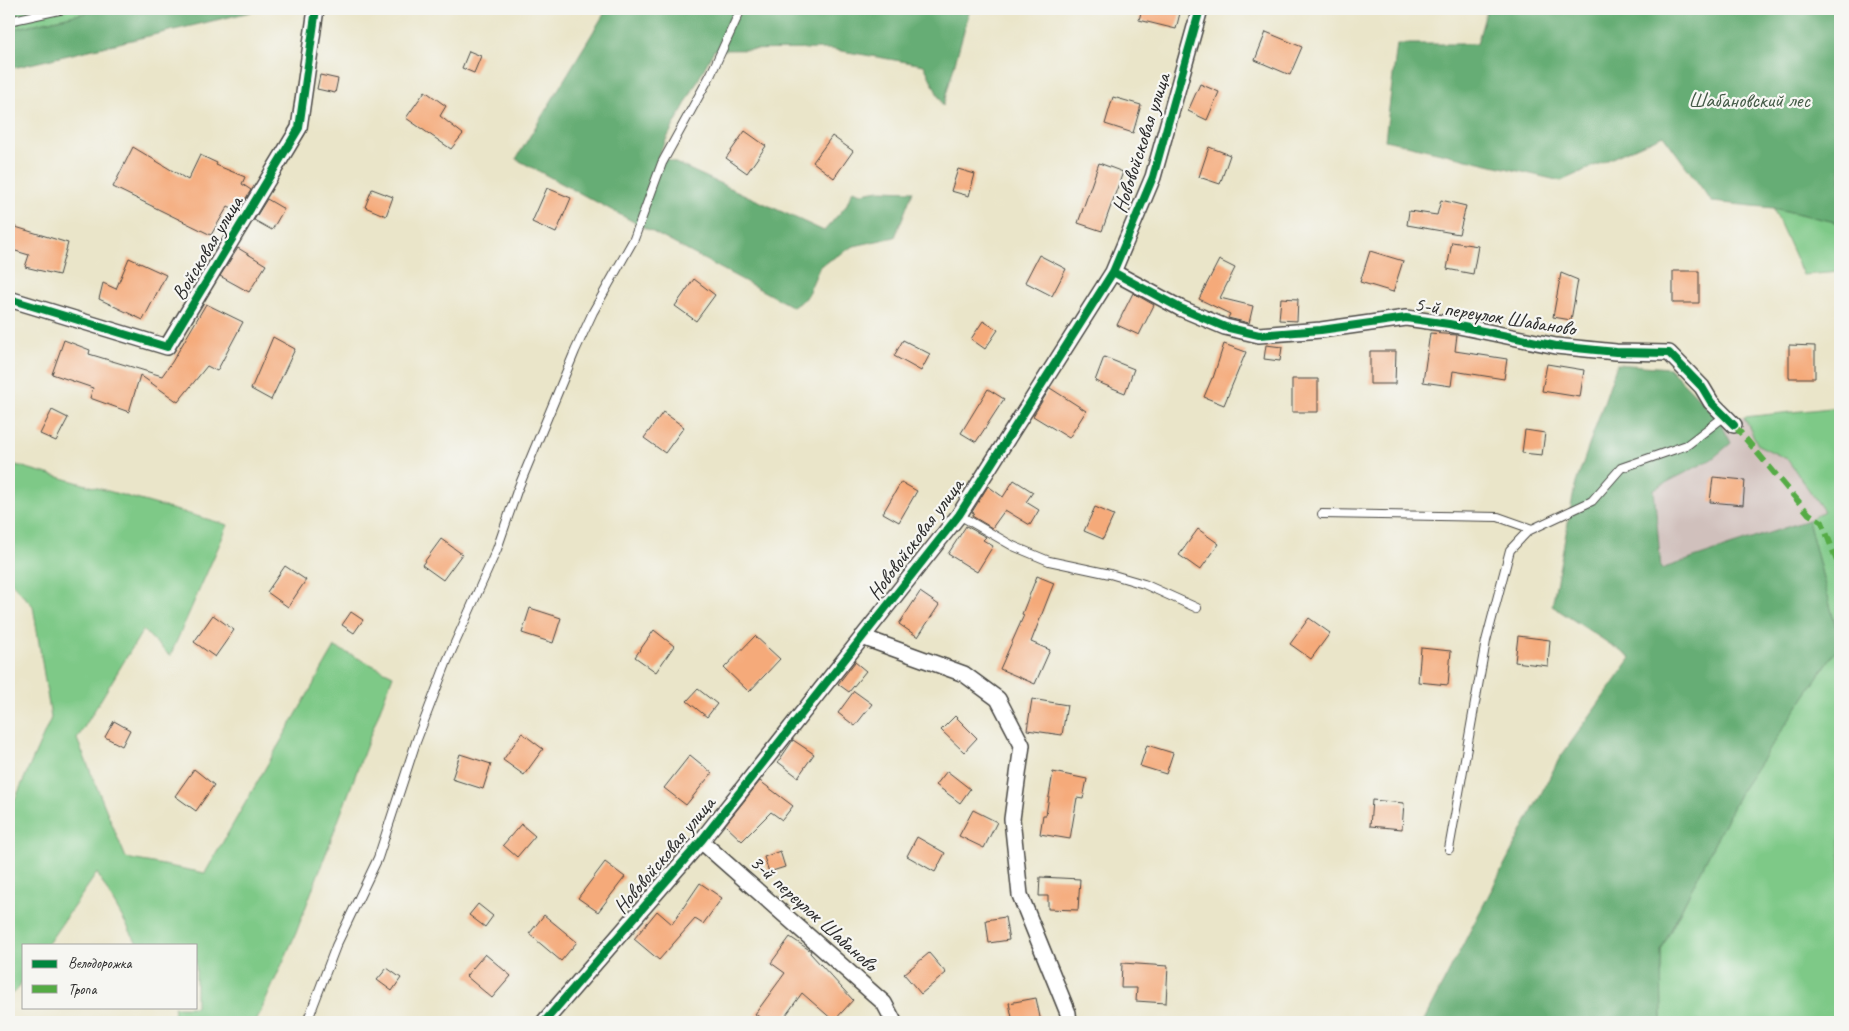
<svg xmlns="http://www.w3.org/2000/svg" width="1849" height="1031" font-family="Caveat,sans-serif">
<style>
.industrial{fill:#d0c0bc}
.green{fill:#7ec987;stroke:#547a59}
.forest{fill:#66ad74;stroke:#486c50}
.building{fill:#f5aa7a}
.lines{fill:none;stroke-linecap:round;stroke-linejoin:round}
.service-casing{stroke:#484743;stroke-width:10}
.minor-casing{stroke:#484743;stroke-width:18}
.service{stroke:#fff;stroke-width:8}
.minor{stroke:#fff;stroke-width:15}
.quiet{stroke:#54ab44;stroke-width:6;stroke-dasharray:12 6;stroke-linecap:butt}
.cycleway-casing{stroke:#f6f6f2;stroke-width:11}
.cycleway{stroke:#00873e;stroke-width:8}
.labels{text-anchor:middle;dominant-baseline:central;stroke-width:4.5;stroke-linejoin:round;paint-order:stroke}
.park-label{font-size:21px;fill:#445a47;stroke:#f6f6f2}
.street-label{font-size:21px;fill:#2b2b2b;stroke:#f6f6f2}
</style>
<rect width="100%" height="100%" fill="#f6f6f2"/>
<filter id="ink" filterUnits="userSpaceOnUse"><feTurbulence type="fractalNoise" baseFrequency=".02" numOctaves="2"/><feDisplacementMap in="SourceGraphic" scale="10" xChannelSelector="R" yChannelSelector="G"/><feConvolveMatrix kernelMatrix="1 2 1 2 8 2 1 2 1" color-interpolation-filters="sRGB"/></filter>
<filter id="wash" filterUnits="userSpaceOnUse"><feTurbulence type="fractalNoise" baseFrequency=".0096" numOctaves="4" result="noise"/><feDisplacementMap in="SourceGraphic" scale="20" xChannelSelector="R" yChannelSelector="G"/><feGaussianBlur stdDeviation="1.12" result="paint"/><feColorMatrix in="noise" values="0 0 0 0 0 0 0 0 0 0 0 0 0 0 0 0 0 1.4 0 .05"/><feComposite in="paint" operator="in"/></filter>
<g filter="url(#wash)">
<rect width="100%" height="100%" fill="#eae5c9"/>
<!-- industrial -->
<path class="industrial" d="M1744,417l14,28 29,14 38,52 -17,9 -147,49 -7,-80 58,-30 7,-40z"/>
<!-- green -->
<path class="green" d="M9,9h94l-94,21z
M1773,208l67,15v49l-37,3z
M1840,407v615h-178l-1,-72 78,-156 101,-150 -32,-124 16,-9 -37,-52 -29,-14 -14,-28z
M9,463l219,62 -58,131 -27,-26 -66,109 49,119 79,15 130,-226 58,28 -97,258 -40,89h-83l2,-12 -1,-3h22v-62h-58l-41,-72 -50,72h-23c0,17 4,42 -15,50v-182l42,-95 -18,-112 -24,-26z"/>
<!-- forest -->
<path class="forest" d="M103,9h160l-254,60v-39z
M607,9h363l-27,97 -19,-41 -94,-16 -116,1 -56,105 166,76 22,-25 7,-16 9,3 17,-3 34,1 -18,46 -41,9 -34,20 -14,32 -13,9 -277,-148z
M1487,9h353v214l-67,-15 -61,-6 -49,-67 -102,46 -176,-41 12,-96h80z
M1617,364l52,4 50,51 12,24 -19,16 -58,30 7,80 147,-49 32,124 -101,150 -78,156 1,72h-239l136,-263 72,-101 -79,-52 23,-120z"/>
<g id="blocks">
<!-- building -->
<path class="building" d="M1142,9h39l-5,20 -37,-9z
M1266,32l36,15 -12,28 -35,-15z
M469,51l12,5 -7,17 -12,-5z
M320,75l18,4 -3,14 -18,-4z
M1200,84l19,8 -12,28 -19,-9z
M425,91l21,15 -6,10 23,18 -12,15 -45,-31z
M1113,97l28,8 -8,28 -28,-9z
M745,131l21,15 -19,27 -21,-15z
M832,136l21,15 -19,27 -21,-16z
M133,147l55,33 12,-25 17,8 -1,2 29,12 -3,7 9,6 -13,21 -10,-5 -17,29 -98,-48z
M1209,147l21,8 -10,29 -21,-7z
M1099,163l24,9 -21,59 -24,-8z
M958,169l17,5 -6,22 -18,-5z
M547,188l24,10 -15,35 -24,-11z
M372,189l21,8 -7,19 -21,-9z
M267,199l17,10 -12,21 -18,-10z
M1441,200l25,6 -7,28 -52,-9 2,-14 28,4z
M9,225l59,18 -9,32 -34,-8 4,-12 -20,-6z
M1452,242l26,4 -5,28 -26,-5z
M238,248l28,17 -17,27 -29,-16z
M1370,251l33,10 -10,31 -33,-10z
M1039,255l27,14 -14,27 -27,-14z
M129,258l37,17 -23,45 -44,-21 4,-16 13,6z
M1219,260l16,8 -15,30 33,8 -4,17 -21,-5 2,-4 -31,-15z
M1673,271h26v32h-26z
M1561,273l17,7 -7,40 -18,-3z
M694,279l21,16 -19,26 -21,-15z
M1133,293l21,12 -15,30 -22,-10z
M1281,298l17,1 -1,22 -18,-1z
M206,304l37,18 -26,49 -10,-5 -29,36 -38,-27 -11,37 -39,-14 3,-10 -41,-14 12,-34 26,10 -1,4 73,22 10,-14z
M983,321l15,9 -13,19 -14,-10z
M1430,333l27,2 -2,16 52,8 -3,20 -51,-8 -2,15 -28,-4z
M273,337l22,12 -24,51 -20,-11z
M903,340l27,14 -9,17 -27,-15z
M1224,344l22,8 -22,53 -20,-8 8,-19h1z
M1266,345l16,2 -2,14 -16,-2z
M1789,345l26,1v32h-26z
M1370,351h26l-1,33h-25z
M1104,357l30,12 -9,24 -30,-12z
M1547,364l37,6 -4,27 -38,-6z
M1292,379h26v33h-26z
M1050,388l36,23 -17,27 -36,-22z
M988,389l16,10 -28,43 -15,-9z
M52,410l16,8 -12,23 -16,-7z
M663,412l21,15 -19,26 -21,-15z
M1525,430l20,3 -3,22 -20,-2z
M1713,477l32,3 -2,25 -33,-3z
M1014,480l19,12 -7,10 13,8 -9,15 -25,-15 -13,18 -20,-12 2,-3 -2,-1 16,-26 15,11z
M901,482l16,9 -18,31 -16,-9z
M1095,507l19,8 -11,24 -19,-8z
M966,526l20,11 -3,3 10,6 -16,26 -29,-18z
M1198,529l21,15 -19,26 -21,-15z
M441,539l21,15 -19,26 -21,-15z
M285,566l21,14 -18,27 -21,-15z
M1037,576l17,7 -23,59 19,8 -15,34 -35,-15 24,-54 -2,-1z
M920,592l19,13 -21,32 -19,-13z
M530,608l31,10 -8,25 -31,-10z
M351,612l12,8 -9,13 -12,-8z
M213,615l21,15 -19,27 -21,-15z
M1309,618l21,15 -19,26 -21,-15z
M654,630l20,16 -18,26 -21,-15z
M755,636l25,23 -31,33 -25,-24z
M1518,636l32,4 -2,26 -33,-4z
M1421,648l30,3 -3,34 -30,-3z
M855,662l11,9 -17,21 -11,-8z
M698,689l19,15 -10,13 -20,-16z
M854,691l18,13 -17,22 -17,-13z
M1032,699l35,6 -5,30 -35,-5z
M955,716l22,22 -13,14 -23,-22z
M114,721l16,9 -8,16 -17,-9z
M522,733l21,16 -19,26 -21,-15z
M793,740l21,14 -16,23 -20,-15z
M1147,745l26,8 -7,21 -26,-8z
M460,754l31,10 -8,25 -31,-10z
M690,755l22,18 -26,32 -22,-17z
M194,769l20,16 -18,26 -21,-15z
M947,771l23,18 -10,14 -24,-18z
M1053,772l34,7 -4,20 -6,-1 -7,41 -30,-5 3,-19h3z
M760,781l33,25 -11,14 -11,-8 -29,29 -17,-16z
M1372,800l32,3 -2,26 -32,-3z
M973,810l24,12 -13,26 -25,-12z
M521,824l14,12 -18,21 -14,-12z
M917,837l28,16 -10,19 -28,-16z
M780,851l5,16 -16,5 -5,-15z
M605,862l20,15 -27,35 -20,-14z
M1040,877l40,2 -2,31 -30,-1v-13h-9z
M700,883l22,15 -19,26 -8,-5 -36,41 -25,-21 23,-28 15,13z
M478,904l15,12 -8,11 -16,-12z
M544,915l33,27 -16,19 -32,-27z
M1005,917l4,23 -20,3 -3,-23z
M790,937l21,14 -1,2 43,47 -19,21 -32,-28 -21,29h-14l-12,-8 30,-41 -14,-10z
M929,953l17,20 -25,21 -17,-20z
M485,954l26,22 -19,22 -26,-22z
M1122,963l46,3 -2,37 -30,-2 1,-13h-16z
M387,968l14,10 -9,13 -15,-11z
M1036,998l5,24h-28l-4,-19z"/>
</g>
</g>
<g filter="url(#ink)">
<use href="#blocks" fill-opacity="0" stroke="#484743" stroke-width="1"/>
<g class="lines">
<!-- service casing -->
<g class="service-casing">
<path id="service" d="M9,21l55,-12
M1322,514l176,3 34,12
M959,515l54,31 36,15 61,13 34,10 53,24
M1449,849l37,-208 24,-91 18,-19 64,-30 29,-33 66,-23 38,-29
M307,1022l29,-76 42,-88 38,-116 31,-81 50,-112 20,-58 58,-140 18,-39 41,-73 28,-76 49,-89 30,-65"/>
</g>
<!-- minor casing -->
<g class="minor-casing">
<path id="minor" d="M1113,272l67,36 45,19 34,8 62,-5 85,-12 43,6 107,22 60,6 53,1 33,34 9,15 23,23
M9,299l158,48 132,-219 17,-119
M862,637l102,37 34,25 24,46 -10,74 8,76 48,118 1,9
M701,841l183,162 10,19
M544,1022l157,-181 258,-326 154,-243 40,-95 47,-168"/>
</g>
<!-- service -->
<use href="#service" class="service"/>
<!-- minor -->
<use href="#minor" class="minor"/>
<!-- quiet -->
<path class="quiet" d="M1734,425l75,89 13,8 18,47"/>
<!-- cycleway casing -->
<g class="cycleway-casing">
<path id="cycleway" d="M1113,272l67,36 45,19 34,8 62,-5 85,-12 43,6 107,22 60,6 53,1 33,34 9,15 23,23
M9,299l158,48 132,-219 17,-119
M544,1022l157,-181 258,-326 154,-243 40,-95 47,-168"/>
</g>
<!-- cycleway -->
<use href="#cycleway" class="cycleway"/>
</g>
</g>
<g class="labels">
<!-- park labels -->
<g class="park-label">
<text x="1749" y="100">Шабановский лес</text>
</g>
<!-- street labels -->
<g class="street-label">
<text transform="translate(1141 143) rotate(-72)">Нововойсковая улица</text>
<text transform="translate(207 248) rotate(-59)">Войсковая улица</text>
<text transform="translate(1495 316) rotate(9)">5-й переулок Шабаново</text>
<text transform="translate(915 539) rotate(-53)">Нововойсковая улица</text>
<text transform="translate(664 855) rotate(-50)">Нововойсковая улица</text>
<text transform="translate(814 913) rotate(42)">3-й переулок Шабаново</text>
</g>
</g>
<!-- margin -->
<rect width="1849" height="1031" fill="none" stroke="#f6f6f2" stroke-width="30"/>
<!-- legend -->
<rect x="22" y="944" width="175" height="65" fill="#f6f6f2" stroke="#a5a5a2"/>
<rect x="32" y="960" width="25" height="8" fill="#00873e" stroke="#a5a5a2"/>
<text x="68" y="968" font-size="15" fill="#2b2b2b">Велодорожка</text>
<rect x="32" y="985" width="25" height="8" fill="#54ab44" stroke="#a5a5a2"/>
<text x="68" y="994" font-size="15" fill="#2b2b2b">Тропа</text>
</svg>
